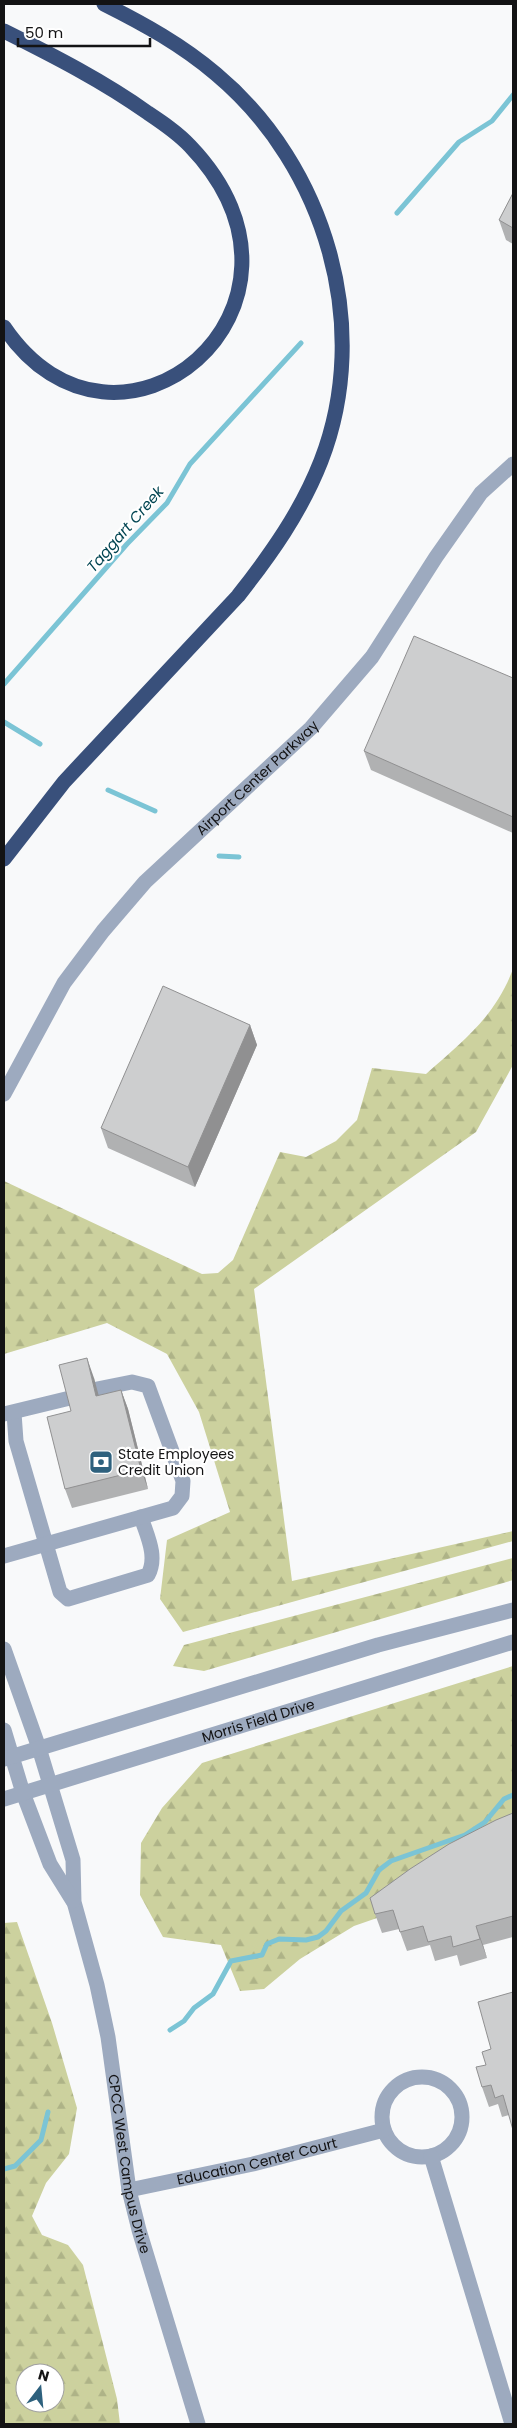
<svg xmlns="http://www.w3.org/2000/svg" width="517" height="2428" font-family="Poppins,sans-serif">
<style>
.forest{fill:url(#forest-firs);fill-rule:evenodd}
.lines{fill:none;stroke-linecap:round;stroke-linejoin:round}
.stream{stroke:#7bc4d5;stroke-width:5}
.minor{stroke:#9daabf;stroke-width:15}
.highway{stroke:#39507b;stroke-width:15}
.wall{fill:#b0b1b2}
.shaded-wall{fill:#909091}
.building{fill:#cdcecf;stroke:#909091}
.labels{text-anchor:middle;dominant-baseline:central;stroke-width:4.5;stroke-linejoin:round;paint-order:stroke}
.street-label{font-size:14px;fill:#131314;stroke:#fff}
.poi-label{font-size:14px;fill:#131314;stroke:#fff;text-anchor:start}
.water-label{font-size:15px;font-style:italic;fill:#004451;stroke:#fff}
</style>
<defs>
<pattern id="forest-firs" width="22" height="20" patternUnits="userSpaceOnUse" patternTransform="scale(1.25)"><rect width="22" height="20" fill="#ccd19e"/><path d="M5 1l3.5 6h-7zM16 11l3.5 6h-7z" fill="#aeb387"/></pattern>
</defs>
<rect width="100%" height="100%" fill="#f8f9fa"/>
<!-- forest -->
<path class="forest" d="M513,969v96l-37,67 -222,157 38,292 221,-50v10l-330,91 -23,-33 7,-59 63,-28 -31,-100 -32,-58 -60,-31 -103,31v-173l198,93 16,-1 15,-13 47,-108 26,5 30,-16 21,-21 15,-52 54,6c37,-33 69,-57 87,-105z
M513,1558v22l-309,91 -31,-5 11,-21z
M513,1666v169l-136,83 -23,8 -54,33 -36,30 -24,2 -19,-46 -58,-8 -23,-42 1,-52 21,-35 40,-45z
M17,1922l35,101 25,85 -8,46 -23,29 -14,33 10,19 26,10 15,20 34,134 3,25h-116v-501zM25,2373h30v30h-30z"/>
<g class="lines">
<!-- stream -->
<path class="stream" d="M397,213l62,-71 33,-21 21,-26
M4,684l123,-140 40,-41 23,-39 111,-121
M4,722l36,22
M108,790l47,21
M219,856l20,1
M170,2030l14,-9 10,-13 19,-14 18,-33 31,-6 5,-11 12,-5 27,1 12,-3 8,-6 15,-20 25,-18 13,-23 12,-9 74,-26 20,-13 19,-23 9,-4
M4,2169l11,-3 26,-26 7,-28"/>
<!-- minor -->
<g class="minor">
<path id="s1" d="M4,1094l60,-111 39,-52 42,-49 166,-154 61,-71 64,-100 45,-64 32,-29"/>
<path d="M14,1413l2,28 44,151 8,7 80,-24c10,-19 -1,-39 -7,-58"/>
<path d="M4,1414l66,-16"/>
<path d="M4,1556l169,-48 9,-12 1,-15 -35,-95 -16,-4 -35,7"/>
<path id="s2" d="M4,1649l35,99 34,112 1,42 23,83 11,52 21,153 10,40 59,194"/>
<path d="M4,1730l19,63 27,71 23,37"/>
<path d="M4,1759l374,-114 135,-35"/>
<path id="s3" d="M4,1799l509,-157"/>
<circle cx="422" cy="2117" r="40"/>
<path d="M431,2156l81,268"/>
<path id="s4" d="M129,2190l124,-26 131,-34"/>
</g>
<!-- highway -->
<path class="highway" d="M4,31c50,25 99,50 144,82 15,10 30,20 42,33 154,161 -73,348 -186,181
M4,859l60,-77 174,-186c33,-42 63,-84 83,-135 52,-134 5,-295 -105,-387 -34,-29 -72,-50 -112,-70"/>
</g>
<!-- wall -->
<path class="wall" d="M513,193v51l-7,-4 -7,-20z
M513,678v155l-142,-63 -7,-19z
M250,1025l7,20 -62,142 -87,-39 -7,-20z
M94,1378l4,18 23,-6 7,19 20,80 -76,19 -7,-19 6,-78z
M513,1813v124l-30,8 4,13 -27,8 -3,-11 -22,6 -5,-16 -23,6 -8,-22 -17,4 -7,-19z
M513,1992l-4,123 -7,2 -4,-13 -9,3 -7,-20 4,-22z"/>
<!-- shaded-wall -->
<path class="shaded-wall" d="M250,1025l7,20 -62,142 -7,-20z
M87,1358l7,20 10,37 -8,-19z
M121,1390l7,19 20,80 -7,-19z
M476,1926l7,19 4,13 -7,-19z"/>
<!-- building -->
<path class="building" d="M513,193v35l-14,-8z
M414,636l99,42v139l-149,-66z
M163,986l87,39 -62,142 -87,-39z
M87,1358l9,38 25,-6 20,80 -76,19 -18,-72 24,-6 -12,-46z
M513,1813v103l-37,10 4,13 -27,8 -2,-11 -23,6 -5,-16 -23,6 -7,-22 -18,4 -5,-16 40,-29 39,-25 47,-24z
M513,1992v138l-10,-35 -8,3 -4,-13 -9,2 -6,-20 10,-2 -4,-13 9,-3 -13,-47z"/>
<!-- icons -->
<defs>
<g id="bank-square" transform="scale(1.25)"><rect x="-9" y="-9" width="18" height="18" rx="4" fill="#2e617e" stroke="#fff"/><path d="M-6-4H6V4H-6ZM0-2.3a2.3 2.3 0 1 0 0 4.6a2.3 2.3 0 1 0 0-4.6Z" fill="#fff"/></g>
</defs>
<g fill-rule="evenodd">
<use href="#bank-square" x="101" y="1462"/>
</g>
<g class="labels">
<!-- street labels -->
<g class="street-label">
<text stroke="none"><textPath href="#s1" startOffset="409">Airport Center Parkway</textPath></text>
<text stroke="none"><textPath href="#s3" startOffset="266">Morris Field Drive</textPath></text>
<text stroke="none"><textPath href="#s4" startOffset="131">Education Center Court</textPath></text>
<text stroke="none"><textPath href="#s2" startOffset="532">CPCC West Campus Drive</textPath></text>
</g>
<!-- poi labels -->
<g class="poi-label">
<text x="118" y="1454">State Employees<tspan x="118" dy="16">Credit Union</tspan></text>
</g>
<!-- water labels -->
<g class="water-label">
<text transform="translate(125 529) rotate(-49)">Taggart Creek</text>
</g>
</g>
<!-- border -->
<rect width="517" height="2428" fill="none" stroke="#131314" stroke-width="10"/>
<!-- north arrow -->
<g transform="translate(40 2388) rotate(16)"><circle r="24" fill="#ffffff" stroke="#a1a1a1"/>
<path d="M0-4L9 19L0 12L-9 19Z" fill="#2e617e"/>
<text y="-8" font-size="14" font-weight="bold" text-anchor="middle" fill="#131314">N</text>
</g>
<!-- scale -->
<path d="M18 38v8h132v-8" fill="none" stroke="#131314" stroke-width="2.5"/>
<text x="25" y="38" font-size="15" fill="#131314" stroke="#ffffff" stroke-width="4" paint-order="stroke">50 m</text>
</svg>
